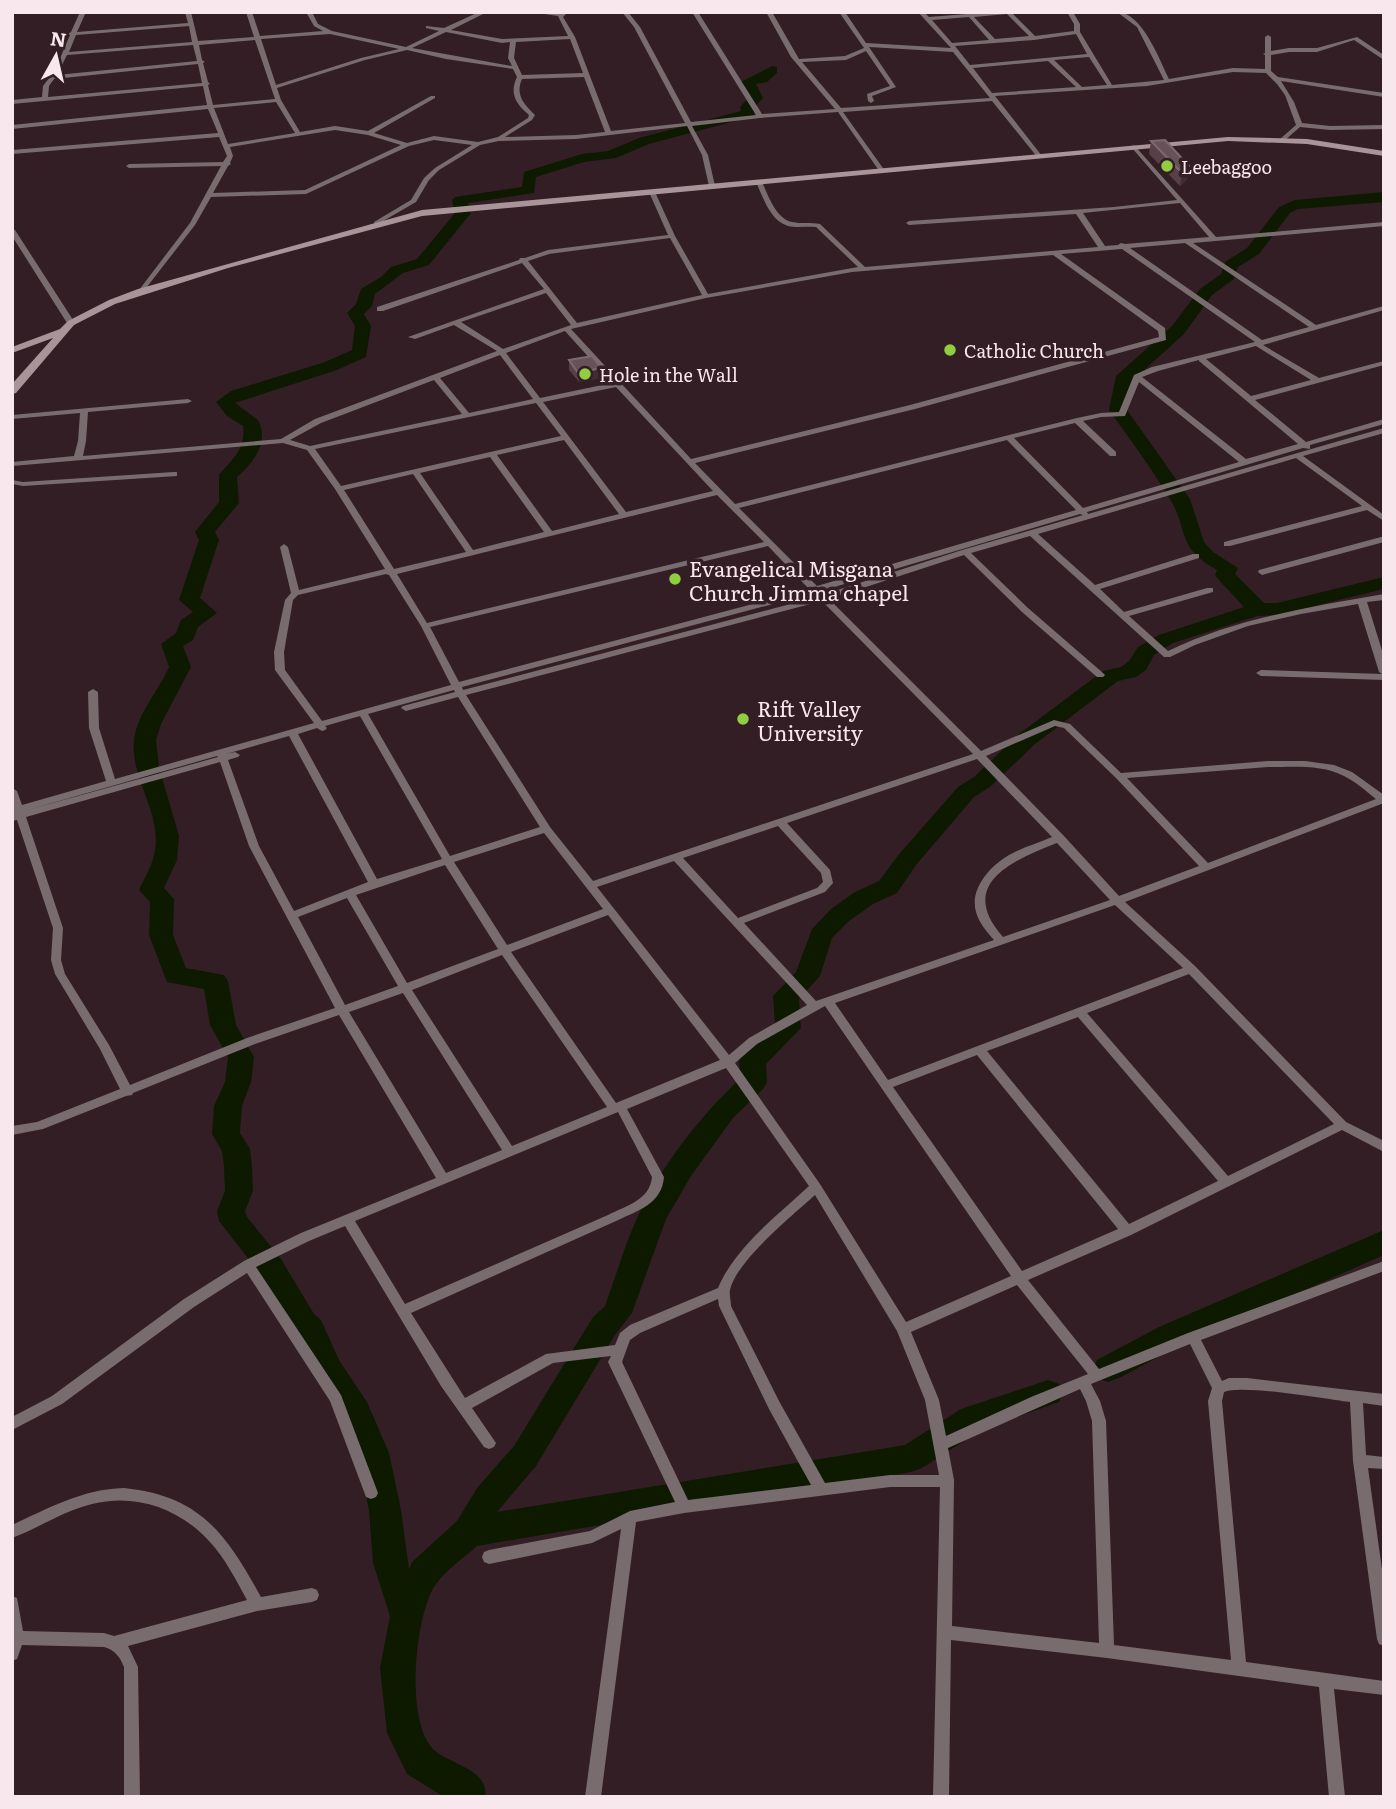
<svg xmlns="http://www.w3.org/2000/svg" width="1396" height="1809" font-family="Literata,serif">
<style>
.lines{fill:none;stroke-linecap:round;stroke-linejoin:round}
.river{fill:#0d1a00;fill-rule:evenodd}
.street{fill:#786c6f;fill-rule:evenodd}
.secondary{fill:#a89499;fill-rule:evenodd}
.wall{fill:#574047}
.shaded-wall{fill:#422b32}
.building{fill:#685259;stroke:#7f6970;stroke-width:2}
.poi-dot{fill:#90cd41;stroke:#341e25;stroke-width:2.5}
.labels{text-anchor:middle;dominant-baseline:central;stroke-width:7;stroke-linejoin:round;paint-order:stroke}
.far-poi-label{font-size:18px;fill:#f8e7ec;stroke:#341e25;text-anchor:start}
.poi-label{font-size:21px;fill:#f8e7ec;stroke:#341e25;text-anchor:start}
</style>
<rect width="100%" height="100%" fill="#341e25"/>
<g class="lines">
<!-- river -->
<path class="river" d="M772,66l5,1v6l-10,9 -11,2 7,14 -9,10v8l-105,28 -33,14 -32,4 -48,15 -2,16 -66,10 3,10 -42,52 -26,8 -28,21 -3,12 -8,8 7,12 -5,31 -29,13 -102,33 23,17c12,21 -5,43 -21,57l2,26 -24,29 4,8 -19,58 17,15 -19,14 -5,13 -10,6 8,21 -30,57 -5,16 3,27 20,69 -2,24 -13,28 10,11 -1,36 13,33 38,7 4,6 8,44 18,32 -3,25 -9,24 -2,27 10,16 2,18 1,24 -8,20 2,6 34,42 33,55 7,6 18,40 28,42 22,51 12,57 8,59 3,-7 45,-41 20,-33 37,-42 79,-129 12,-11c11,-30 20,-62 33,-90 24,-51 62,-100 102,-137l-1,-18 4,-7 32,-29 -2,-29 23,-24 16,-43 19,-20 24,-17 24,-11 21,-28 58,-66 16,-10 45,-43 84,-63 18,-4 8,-6 9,-14 21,-12 85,-28 -26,-28 -3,-4 2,-5c-43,-24 -27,-41 -49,-74 -18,-30 -39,-58 -59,-86l7,-34 56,-50 28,-37 21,-15 4,-12 22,-14 32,-41 16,-7 89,-8v10l-86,7 -8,4 -31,41 -21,13 -4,12 -22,16 -28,39 -53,48 -4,28 63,89 14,43 9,10 25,16 -3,6 29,29h13l107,-26v12l-107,26 -20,1 -84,27 -19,12 -8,15 -10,7 -18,4 -83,63 -45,43 -16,10 -58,68 -19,28 -24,11 -24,17 -17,17 -12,38 -21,23 2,29 -35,36 1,18 -4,7 -30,29 -42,58 -25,43 -34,94 -17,22 -79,131 -39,46 408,-67 56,-36 87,-29 11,4 4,9 -4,9 -76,27 -61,39 -11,4 -434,74c-13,12 -33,25 -43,41 -19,32 -29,133 -1,162 15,15 57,20 52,48h-41l-37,-23 -20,-41 -7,-65 10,-52 -17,-53 -4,-53 -12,-57 -14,-34 -26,-42 -18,-40 -7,-5 -31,-57 -42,-54 -2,-10 8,-20 -1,-24 -2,-16 -10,-17 2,-28 11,-24 3,-25 -18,-32 -6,-36 -37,-7 -18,-47 1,-33 -11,-12c5,-11 12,-22 15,-35 10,-40 -24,-75 -20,-115 3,-26 25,-50 35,-73l-8,-23 15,-11 5,-13 12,-8 -14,-12 20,-60 -4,-8 24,-30v-27c13,-16 27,-25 24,-49l-16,-10 -11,-14 15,-11 94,-29 27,-12 3,-24 -8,-13 9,-9 5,-15 20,-12 10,-10 26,-8 38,-46 -3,-13 3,-3 67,-10 2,-15 58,-18 26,-3 31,-13 102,-27 -1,-4 9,-10 -8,-15z
M1384,1230v25l-203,90 -62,33 -11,4 -11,-4 -4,-9 4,-9 62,-33z"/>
<!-- street -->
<path class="street" d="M80,12h6l-9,20 111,-9 -3,-11h6l7,29 56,-4 -8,-25h6l8,24 63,-5 -9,-5 -8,-14h6l6,12 14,7 74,16 33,-16 -13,-3v-2l18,2 35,-16h8l-36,18 51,9 66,-3 -10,-20 -27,-4h37l-5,5 12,20 36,94 74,-8 -51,-96 -12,-15h6l12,15 51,95 65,-7 -64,-103h6l64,102 73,-5 -44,-52 -25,-45h6l27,47 46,-3 19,-8 -25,-36h6l21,31 85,5 -33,-36h6l5,5 63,-5h26l-5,2 22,22 39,-5v-7l-7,-12h6l7,12v8l32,53 52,-5 -27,-53 -20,-15c25,0 42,47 52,67l64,-11 32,1v-14l-2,-1 2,-1v-16l3,-2 3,2v14l18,-3h28l40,-11 27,18v5l-30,-20 -37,12h-28l-18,3v16l7,6 106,16v4l-103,-16 13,21 8,21 28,3 54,-1v4l-54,1 -30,-3 -16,14h-4v-2l16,-14 -11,-30 -8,-11 -11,-11 -33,-1 -86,14 -152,10 47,60v2h-4l-46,-57 -149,11 42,59 -3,2 -2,-1 -42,-60 -78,6 -68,8 16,29 7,31 -3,2 -3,-2 -7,-31 -15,-29 -111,13 -77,2 -19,4 -41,25 -10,10 -13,22 -38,22h-4v-2l37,-22 13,-22 11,-10 37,-23 -38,-5 -25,6 -103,48 -95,3 -16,28 -52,67h-4v-2l51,-67 31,-57 -92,2 -3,-2 3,-2 94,-2 4,-6 -8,-19 -207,17v-4l206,-17 -10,-24 -196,20v-4l195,-20 -4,-19 -191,18v-4l30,-3 1,-11 12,-16 15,-35 -2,-1 3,-2zM1007,14l22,22 -34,3 -21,-22zM969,17l20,23 -37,3 -20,-23zM189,26l3,16 -123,10 7,-17zM446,32l56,11 8,-1 -2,16 4,8 -100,-18zM330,34l69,15 -38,9 -85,27 -15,-46zM1076,34l11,20 -117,11 -15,-19 79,-6zM570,39l13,34 -61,2 -8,-17 2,-16zM255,40l20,59 -62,6 -5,-20 2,-1 -2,-2 -5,-19 2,-1 -3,-2 -3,-15zM193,45l4,16 -140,14 10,-20zM869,47l84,5 37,46 -149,10 -39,-46 44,-2 20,-9 24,35 -23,8 1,7 3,2 3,-2 -2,-5 24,-9zM407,50l39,9 67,10 4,8c-8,17 -1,27 12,38l-1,3 -30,19 -20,5 -44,-6 -27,7 -33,-10 61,-35v-2h-4l-63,35 -33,-5 -35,6 -19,-32 -4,-12 88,-28zM1089,57l18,28 -25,2 -28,-27zM1048,61l28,26 -84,6 -19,-25zM198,64l4,19 -154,14 1,-11 5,-7zM584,77l21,55 -29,3 -71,2 27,-17 3,-5c-11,-11 -20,-20 -13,-36zM276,102l19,31 -67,11 -14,-36zM335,130l33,5 33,10 -96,45 -92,3 15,-27 3,-2 -1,-1 3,-7 -3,-9z
M1134,145l82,92 168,-15v4l-191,17 123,82 68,-19v4l-121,35 56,33 65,-17v4l-129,35 51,42 78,-23v5l-74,21v4l-7,-1 -216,64 1,2 296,-86v5l-81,23 81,59v6l-17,-11 -137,36h-6v-4l138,-36 -66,-48 -258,76 57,51 98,-31h6v4l-99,31 24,23 83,-24h6v4l-84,24 39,35c68,-33 142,-44 216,-57v6l-17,2 17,55v23l-123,-4 -5,-3 5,-3 121,4 -3,-2 -21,-68 -57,10 -53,12 -53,19 -25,12h-6l-134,-121 -59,17 57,55 75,65 2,2 -2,2h-6l-75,-65 -58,-57 -135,44 152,152 73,-31 16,4 51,49 147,-12h37l29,4 18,7 32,23v8l-259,99 70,64 151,156 38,19v11l-42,-22 -211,105 -103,45 71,89 89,-36 196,-72v10l-183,69 21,41 7,-3h18l137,16v12l-21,-3 3,52 18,2v12l-16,-1 16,116v62l-5,-2 -2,-5 -24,-178 -3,-59c-25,-3 -107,-18 -126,-10l-2,9 24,261 138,19v14l-50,-6 11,108h-16l-10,-110 -212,-29 -156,-18 -2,157h-16l7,-310h-50l-206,26 -48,9 -35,275h-16l36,-268 -29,14 -103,21 -5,-2 -2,-5 2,-5 5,-2 101,-19 40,-20 45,-9 -67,-140 3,-6 -58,7 -81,45 24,35 -2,4 -5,2 -5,-2 -43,-61 -96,-160 -36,15 -53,26 85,128 37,98 -2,4 -5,2 -5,-2 -36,-96 -83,-128 -53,34 -132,97 -50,26v-13l40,-21 132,-97 60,-38 57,-28 135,-55 -97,-163 -84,29 -122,49 -1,2 -6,1 -83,33 -31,6v-9l25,-4 83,-33 -20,-40 -45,-75 -4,-14 2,-32 -36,-108 -5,1v-6l3,-1h-3v-26l5,3 5,14 84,-24 -17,-53 -1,-36 5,-3 5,3 1,36 16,51 199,-56 -39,-53 -1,-18 11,-52 6,-7 -11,-46 4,-3 4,3 11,43 86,-21 -50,-80 -28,-39 -24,-7 -271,23v-4l62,-6 4,-15 2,-28 -68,6v-4l176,-16 4,2 -4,2 -100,9 -2,29 -3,15 198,-17 34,-20 182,-68 -43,-26 -39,14 -7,-2 136,-48 -22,-26 -139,48h-6v-4l142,-47 1,-2h5l23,-8 120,-15 -19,-43 3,-2 3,2 20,44 33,58 150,-27 -42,-40c-9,-1 -19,1 -28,-1 -18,-5 -25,-29 -32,-44l3,-2 3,2c6,13 14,37 30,40 9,2 19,0 28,2l45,43 233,-20 -22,-33 -167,11 -3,-2 3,-2 205,-14 63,-7 -45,-52v-2zM1180,203l29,34 -84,7 -4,-1 -3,2 -13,1 -22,-33zM670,238l32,57 -125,28 -49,-62 21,-7zM1185,243l124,84 -47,13 -132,-92zM1122,249l133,93 -103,25 -18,8 -15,37 -18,1 -24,5 -342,86 -40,-41 220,-54 251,-69 -1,-12 -104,-74zM1053,255l105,76 1,6 -249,68 -219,54 -120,-130 135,-31 146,-26zM546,293l25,32 -68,24 -42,-27zM565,331l47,52 -72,15 -34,-45zM1256,346l55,34 -60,16 -45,-37zM500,355l33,44 -64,14 -29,-35zM1199,360v1l99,83 -52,15 -104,-82 16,-6zM434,380l28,34 -152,32 -20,-6 31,-17zM1139,382l100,80 -156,46 -69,-70 61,-15 35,33h6v-4l-33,-31 18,-4 24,-1zM616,387l97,104 -87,21 -83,-110zM536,403l25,33 -220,50 -26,-37zM564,440l55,74 -67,17 -55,-76zM1007,440l69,70 -259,76 -78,-78zM490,457l54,75 -71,18 -53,-77zM413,474l53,78 -72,17 -50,-79zM717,495l47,47 -337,81 -30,-49zM1080,514l3,1 -121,35 -137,44 -4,-3zM768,546l41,43 -350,93 -29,-55zM386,574l3,1 32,51 30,59 -129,36 -37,-51 -1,-18 9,-52 5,-5zM814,593l3,4 -354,93 -1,-3zM822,601l151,153 -380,127 -43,-54 -84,-132zM454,690l1,2 -52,14 -2,2 5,3 52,-14 82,130 -90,29 -82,-142zM360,716l82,143 -65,20 -79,-145 19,-6 5,3 3,-1 2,-2 -2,-2zM1055,726l9,2 52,50 83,88 -80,30 -55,-60 -78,-80zM289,736l79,146 -74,29 -35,-65 -31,-86 10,-3 2,-2 -5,-3 -9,2zM217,756l1,1 -194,54zM977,759l75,78c-14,6 -28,10 -41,17 -19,10 -42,34 -35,58 3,11 11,20 18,28l-178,61 -72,-78 81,-31 8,-9 -3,-13 -43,-47zM220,762l29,84 86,162 -88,30 -117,47 -21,-40 -44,-71 -4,-14 2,-32 -37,-111zM1268,767c24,0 54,-3 76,9 12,6 22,15 32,23l-168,64 -81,-85zM778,826l43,47 2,9 -6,6 -79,30 -55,-60zM544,833l59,76 -96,36 -53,-83zM1057,843l53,57 -107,37c-47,-53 10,-77 54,-94zM674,861l133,144 -58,33 -20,17 -132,-168zM445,865l53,84 -91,34 -51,-88zM347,898l51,88 -53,19 -47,-88zM1115,905l68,63 -295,112 -53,-77zM608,915l112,145 -104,43 -105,-151zM502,955l105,152 -95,39 -100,-156zM1189,974l145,150 -106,52 -141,-163zM403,993l99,157 -56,23 -97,-161zM825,1006l186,270 -105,46 -86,-138 -85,-121 22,-19zM1078,1017l140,164 -89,43 -142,-173zM977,1055l141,174 -96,42 -129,-184zM726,1068l83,118c-33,31 -73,60 -91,102l-88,37 -10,8 -5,12 -69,9 -81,44 -54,-85 205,-92c21,-10 46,-17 48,-44l-37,-68zM618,1112l34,65c-2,23 -26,29 -44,38l-203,89 -50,-83zM815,1195l82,136 28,69 14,75h-49l-65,8 -46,-82 -48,-95c0,-5 -2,-11 -1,-16 6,-29 63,-75 85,-95zM1017,1285l71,89 -57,23 -85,39 -7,-36 -28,-68zM718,1299l1,7 50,103 42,76 -123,15 -66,-138 8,-22 10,-7zM1190,1344l22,44 -4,13 23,259 -117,-15 -8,-224 -6,-20 -9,-17zM1080,1389l6,12 6,20 7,222 -147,-17 2,-146 -6,-32z
M12,228l3,2 60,93 -1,2 -7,-2 -55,-87z
M174,472h3v4l-154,10 -11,-2v-4l11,2z
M1381,537h3v5l-122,33 -4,-3 1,-2z
M124,1488c77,8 102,46 137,109l51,-9 5,2 2,5 -2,5 -5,2 -55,9 -129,35 10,21 2,130h-16v-130c-4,-10 -9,-17 -20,-20l-82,-2 -5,14 -5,2v-65l5,2 6,33 81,2 10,3 133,-36c-11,-20 -22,-42 -38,-59 -30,-33 -74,-48 -117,-37 -29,7 -53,24 -80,34v-13c37,-17 71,-36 112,-37z"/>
<!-- secondary -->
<path class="secondary" d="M1228,137l79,2 77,12v5l-77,-12 -79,-3 -806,75 -194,52 -113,36 -41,21 -58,68 -4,1v-10l41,-46 -41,15v-6l48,-18 8,-8 41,-21 29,-11 284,-79z"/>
</g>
<!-- wall -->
<path class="wall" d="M1151,141l38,25 -2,13 -7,7 -31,-32z
M569,360l32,18 -22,4 -10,-12z"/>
<!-- shaded-wall -->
<path class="shaded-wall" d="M1189,166l-2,13 -7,7 2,-13z
M601,368v10l-22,4 -1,-9z"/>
<!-- building -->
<path class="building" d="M1165,140l24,26 -7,7 -31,-32z
M592,356l9,12 -23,5 -9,-13z"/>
<!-- markers -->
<g class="poi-dot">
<circle cx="1167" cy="166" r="7"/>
<circle cx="950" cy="350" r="7"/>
<circle cx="585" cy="374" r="7"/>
<circle cx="675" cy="579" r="7"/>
<circle cx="743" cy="719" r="7"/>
</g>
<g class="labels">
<!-- far-poi labels -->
<g class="far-poi-label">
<text x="1181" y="166">Leebaggoo</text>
<text x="964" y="350">Catholic Church</text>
<text x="599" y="374">Hole in the Wall</text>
</g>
<!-- poi labels -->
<g class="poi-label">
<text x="689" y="567">Evangelical Misgana<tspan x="689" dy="24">Church Jimma chapel</tspan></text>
<text x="757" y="707">Rift Valley<tspan x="757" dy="24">University</tspan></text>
</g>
</g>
<!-- border -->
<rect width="1396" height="1809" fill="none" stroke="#f8e7ec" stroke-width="28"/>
<!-- north arrow -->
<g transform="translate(56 56) rotate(8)" stroke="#341e25" stroke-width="5" paint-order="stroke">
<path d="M0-5L12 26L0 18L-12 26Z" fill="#f8e7ec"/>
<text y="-10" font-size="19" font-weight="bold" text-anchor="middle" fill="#f8e7ec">N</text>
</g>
</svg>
